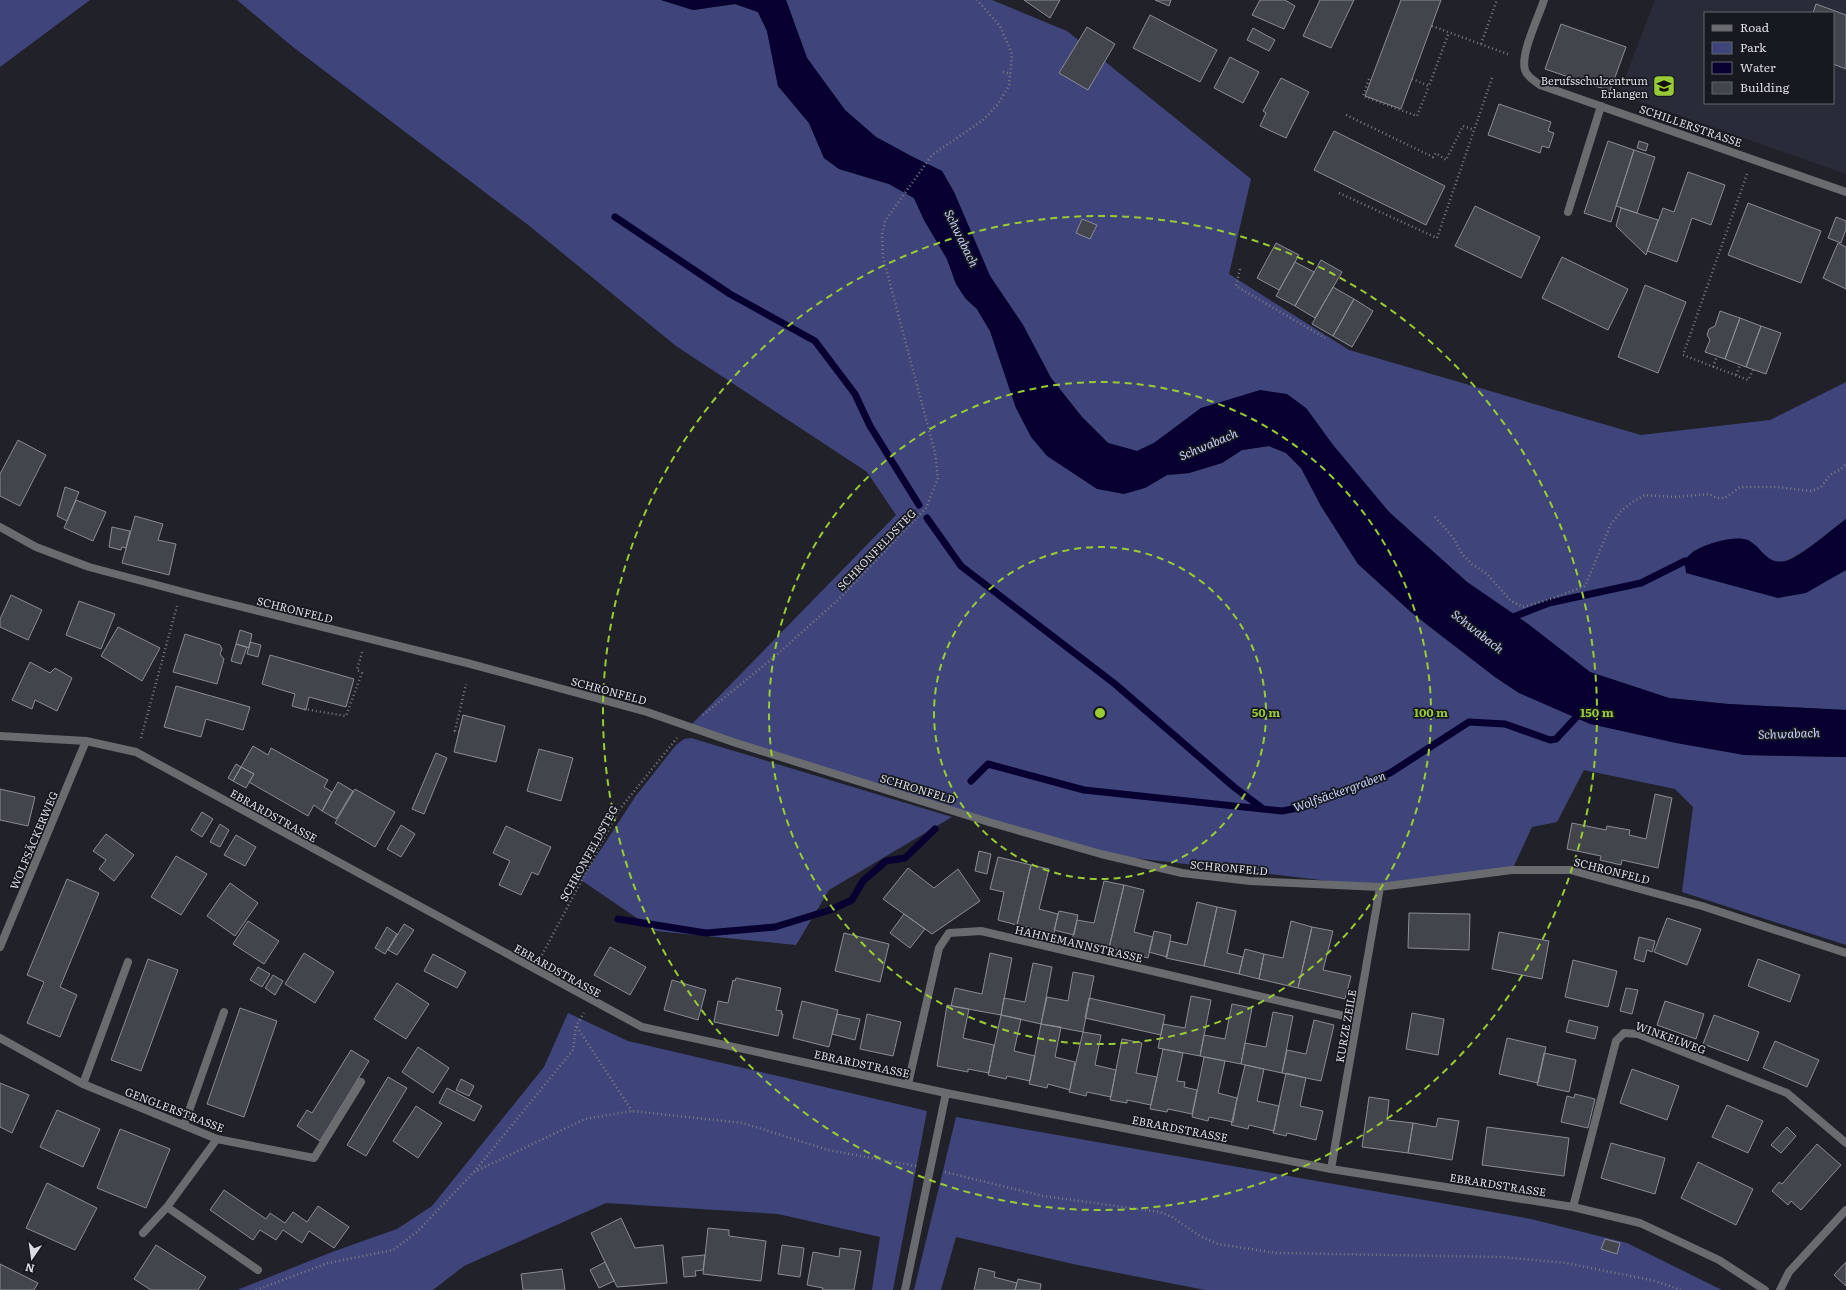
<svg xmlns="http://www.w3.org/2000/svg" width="1846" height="1290" font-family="Literata,serif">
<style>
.built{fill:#292b38;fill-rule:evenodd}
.green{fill:#3f457b}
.water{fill:#070031}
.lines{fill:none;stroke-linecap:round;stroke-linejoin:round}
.stream{stroke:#070031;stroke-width:7}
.building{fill:#43454d;stroke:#8a8c95}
.path{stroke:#7b7c82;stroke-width:2.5;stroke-dasharray:1 3;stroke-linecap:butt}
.lane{stroke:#6a6b6f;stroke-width:8}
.street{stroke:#6a6b6f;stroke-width:8}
.ring{fill:none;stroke:#99cb35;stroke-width:2;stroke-dasharray:7 5}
.labels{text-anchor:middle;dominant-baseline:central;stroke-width:3.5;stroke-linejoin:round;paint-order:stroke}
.poi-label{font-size:11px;fill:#dbdce1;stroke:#171920;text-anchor:end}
.street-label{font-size:11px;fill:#dbdce1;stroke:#171920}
.water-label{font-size:12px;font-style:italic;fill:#c7cffb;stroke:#171920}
.centre{fill:#99cb35;stroke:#171920;stroke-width:2}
.ring-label{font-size:12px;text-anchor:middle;font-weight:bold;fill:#99cb35;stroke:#171920;stroke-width:3.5;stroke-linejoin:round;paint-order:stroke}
</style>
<rect width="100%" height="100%" fill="#212229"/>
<!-- built -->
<path class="built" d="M1655,0h191v174l-227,-80zM1705,13h128v90h-128z"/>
<!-- green -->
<path class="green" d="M0,0h90l-90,67z
M237,0h424l32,10 42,-6 23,8 9,19 11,55 31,37 15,35 15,11 50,15 25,14 10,22 23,39 9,25 10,15 11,10 13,22 26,77 129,80 22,-13 22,-2 33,-10 20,-13 27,-4 17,7 15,15 20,38 37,58 54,49 83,64 24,16 225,62 102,2v188l-164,-53 11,-85 -18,-18 -91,-19 -27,52 -25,5 -20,43 -132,17 -279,-33 -412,-127 207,-212 -29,-43 -191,-126 -149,-122 -234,-177z
M786,0h206l75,31 184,148 -22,95 120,76 292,85 129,-15 76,-38v137c-14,10 -53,45 -68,43 -10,-1 -23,-15 -30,-22l-56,11 147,23 7,-4v140l-118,-6 -59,-6 -79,-26 -62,-48 -61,-42 -78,-70 -56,-67 -27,-37 -92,-3 -13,3 -47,35 -17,8 -29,-8 -26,-26 -31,-39 -28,-53 -33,-49 -36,-84 -12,-21 -31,-15 -35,-19 -31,-27 -38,-52z
M691,738l261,79 -123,73 -33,55 -140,-14 -75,-51 54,-83 41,-52 8,-6z
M568,1013l60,28 299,70 -34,179h-21l8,-53 -102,-23 -172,-11 -142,63 -31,24h-196l95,-38 65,-23 35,-23 112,-139z
M956,1117l575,102 96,24 95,47h-517l-132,-26 -117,-27 -15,53h-27z"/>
<!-- water -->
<path class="water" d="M661,0h125l21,58 38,52 31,27 35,19 31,15 12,21 36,84 33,49 28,53 31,39 26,26 29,8 17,-8 47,-35 59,-18 27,4 19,14 27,37 56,67 78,70 61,42 62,48 79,26 59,6 118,6v47l-102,-2 -68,-12 -86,-19 -71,-31 -24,-16 -83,-64 -54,-49 -37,-58 -20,-38 -15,-15 -17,-7 -27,4 -20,13 -33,10 -22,2 -22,13 -21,6 -27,-5 -50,-33 -16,-19 -15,-29 -26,-77 -13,-22 -11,-10 -10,-15 -9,-25 -23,-39 -10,-22 -25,-14 -50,-15 -15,-11 -15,-35 -31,-37 -11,-55 -9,-19 -23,-8 -42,6z
M1846,519v51l-40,23 -28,5 -92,-25c0,-4 -2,-9 -1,-12 5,-15 50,-27 63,-21 15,8 18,25 38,21 12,-2 48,-33 60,-42z"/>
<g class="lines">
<!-- stream -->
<path class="stream" d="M615,217l115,77 85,47 40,53 15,32 49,79
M927,518l34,48 154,118 119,103 28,21
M1507,617h6l36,-14 92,-20 44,-22
M971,781l17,-17 96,26 198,21 21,-4 25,-12 27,-7 35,-15 79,-51 36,2 45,16 6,-1 26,-28
M618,919l88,14 69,-6 55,-17 22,-10 11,-19 23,-20 19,-3 30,-29"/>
</g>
<!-- building -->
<path class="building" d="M1024,0h36l-10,18z
M1155,0h16l-2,6z
M1260,0h25l10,6 -11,23 -32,-14z
M1320,0h34l-23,48 -28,-12z
M1401,0h40l-40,109 -36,-13z
M1816,4l30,11v54l-13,-5v-51h-20z
M1150,15l67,35 -17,32 -67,-34z
M1561,24l65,23 -16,44 -65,-22z
M1087,27l28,17 -27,46 -29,-17z
M1253,28l22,12 -6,11 -22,-11z
M1230,57l29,15 -16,31 -29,-15z
M1281,78l28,14 -23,46 -26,-12 6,-13 -3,-2z
M1499,104l52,18 -3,9 6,2 -5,15 -7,-2 -2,7 -52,-18z
M1334,131l111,55 -19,39 -112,-55z
M1608,141l26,9 -23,72 -27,-9z
M1639,141l9,3 -2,7 -9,-3z
M1634,150l21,7 -18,56 -21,-7z
M1688,172l37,13 -14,40 -19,-7 -15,44 -30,-11 16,-43 11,4z
M1748,203l73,28 -20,52 -73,-28z
M1475,206l65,31 -19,41 -66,-32z
M1621,208l37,12 -12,35 -30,-29z
M1836,217l10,4v8l-5,14 -13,-5z
M1082,219l15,6 -7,14 -14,-6z
M1276,243l23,12 -20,35 -22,-12z
M1838,243l8,4v42l-23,-11z
M1562,257l66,32 -20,41 -66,-32z
M1321,260l21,12 -27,46 -20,-12z
M1295,262l19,10 -19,34 -19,-10z
M1645,285l41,17 -28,71 -40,-16z
M1333,287l21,12 -21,37 -21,-12z
M1354,299l19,12 -21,36 -19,-11z
M1720,311l20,7 -15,41 -20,-7 5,-12 -3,-5 2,-6 6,-3z
M1740,318l21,8 -15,41 -21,-8z
M1761,326l20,7 -15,41 -20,-7z
M18,440l28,15 -26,51 -20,-10v-22z
M65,487l14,5 -12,29 -10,-5z
M76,500l30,12 -13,29 -29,-13z
M135,516l28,8 -5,16 18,4 -7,31 -47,-12z
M112,527l18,4 -4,17 -4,-1 -1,3 -12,-3z
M11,595l31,15 -14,30 -28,-13v-8z
M79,601l36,13 -14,35 -35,-14z
M118,627l42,21 -18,33 -41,-25z
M240,630l12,4 -3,14 -13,-4z
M185,634l35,11 2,4 -2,5 4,5 -7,25 -44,-12z
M250,642l11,3 -3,12 -11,-3z
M236,644l11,3 -6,17 -10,-3z
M270,655l84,24 -8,28 -37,-10 -3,13 -14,-4 3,-12 -33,-10z
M30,662l20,11 5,-5 17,10 -15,33 -22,-11 -3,9 -20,-9z
M176,686l74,21 -7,23 -37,-11 -5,18 -37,-10z
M463,715l42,11 -9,36 -42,-10z
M253,746l15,9 3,-7 57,32 -4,7 8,5 -10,19 -8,-6 -6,11 -59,-34 5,-8 -13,-7z
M539,749l34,9 -12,43 -34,-10z
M436,753l11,5 -23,56 -12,-5z
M236,764l5,3 -8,14 -5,-3z
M241,767l13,7 -8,14 -13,-7z
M338,782l15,9 -17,28 -14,-8z
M0,789l35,8 -7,29 -28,-6z
M355,789l40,23 -20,35 -40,-24z
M1655,794l17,4 -14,70 -36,-8 -1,5 -21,-5 1,-4 -34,-7 5,-26 34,7 1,-4 23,4 -1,5 17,4z
M202,812l11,7 -11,18 -11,-7z
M220,824l9,6 -9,17 -10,-5z
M401,825l14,9 -14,23 -14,-8z
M506,826l45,21 -13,28 -6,-3 -11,23 -22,-10 11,-24 -17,-8z
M106,834l28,21 -20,26 -15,-12 7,-9 -13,-9z
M236,835l20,12 -11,19 -21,-11z
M979,851l12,3 -4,20 -12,-3z
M176,856l31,18 -26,41 -30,-18z
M998,857l33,8 -14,60 -19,-5 6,-28 -14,-3z
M1031,865l18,4 -10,40 19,5 -4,19 -37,-8z
M908,868l26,20 24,-19 22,32 -48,33 -49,-35z
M67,879l32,14 -39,94 17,8 -17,42 -33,-14 17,-41 -17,-7z
M1104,881l20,4 -15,63 -37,-8 5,-20 17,3z
M230,883l28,20 -23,33 -28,-20z
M1124,885l20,5 -10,42 19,5 -5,21 -39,-10z
M1197,902l20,5 -13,59 -38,-8 4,-17 17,4z
M1217,907l19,4 -9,42 16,4 -4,17 -35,-8z
M1059,911l19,4 -4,20 -20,-5z
M1409,913l61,1 -1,36 -61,-2z
M904,914l21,15 -15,19 -20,-15z
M1667,918l34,11 -14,36 -33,-13z
M248,921l31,20 -15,23 -31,-20z
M1291,921l21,6 -14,61 -39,-9 5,-25 19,4z
M404,924l10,6 -17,25 -9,-5z
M387,927l10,7 -12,20 -10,-6z
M1312,927l21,4 -10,39 28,6 -6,23 -47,-11z
M1154,931l17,4 -4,22 -18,-5z
M1499,932l50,9 -7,38 -50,-10z
M844,933l45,11 -9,38 -45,-11z
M1639,937l16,4 -3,11 -5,-2 -3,12 -10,-3z
M610,947l36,20 -16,28 -36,-20z
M1245,949l19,5 -5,25 -20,-5z
M304,953l30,19 -19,31 -30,-19z
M990,953l22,5 -11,57 -50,-9 4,-18 27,6z
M433,954l33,18 -9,16 -33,-17z
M148,959l30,11 -37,101 -30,-11z
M1758,959l42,16 -10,27 -42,-16z
M1573,960l44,11 -9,36 -43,-10z
M1033,963l19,4 -11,57 -40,-9 3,-17 21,4z
M258,967l12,7 -8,13 -12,-7z
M1073,972l21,4 -11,56 -42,-8 6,-27 21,4z
M273,975l10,6 -8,14 -10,-7z
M736,978l45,10 -5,22 6,1 -1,3h2l-5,22 -64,-14 4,-21 10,2 5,-23 2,1z
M672,980l34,10 -8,30 -34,-10z
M397,983l32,21 -23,35 -32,-20z
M1626,988l12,2 -6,24 -12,-3z
M1191,996l20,4 -11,56 -42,-8 5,-24 22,4z
M1089,998l76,17 -4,20 -76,-17z
M802,1001l36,9 -9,37 -36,-9z
M1665,1001l39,13 -8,25 -39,-14z
M1232,1004l20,4 -11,56 -41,-8 4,-21 21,4z
M947,1005l22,4 -6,29 31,7 -5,28 -21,-4v3l-31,-6z
M240,1008l37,13 -33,96 -37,-13z
M1273,1012l20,4 -11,57 -41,-9 4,-21 21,4z
M1412,1013l32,6 -6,36 -32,-6z
M837,1014l23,5 -5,21 -23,-6z
M867,1014l34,8 -8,34 -33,-7z
M1001,1015l20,4 -7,32 21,5 -5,25 -23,-5 -1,3 -18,-4z
M1714,1015l45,17 -11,29 -45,-17z
M1314,1020l20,5 -13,56 -39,-8 5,-23 19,4z
M1569,1020l29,7 -3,12 -29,-7z
M1041,1024l20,3 -6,30 20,5 -5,28 -22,-6 -1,4 -18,-4z
M1083,1032l18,3 -6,30 21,5 -5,27 -24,-5 -1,4 -17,-4z
M1507,1038l39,9 -8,36 -39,-9z
M1122,1039l20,4 -6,30 21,4 -6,28 -24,-5v3l-17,-3z
M1775,1041l44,19 -12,27 -44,-19z
M418,1047l31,21 -16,25 -31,-21z
M1163,1049l20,4 -6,28 8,1 -1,5 13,3 -5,24 -24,-5 -1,3 -17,-3z
M351,1050l18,11 -49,80 -23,-15 10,-16 5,3z
M1544,1053l32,7 -7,32 -32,-7z
M1204,1057l21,4 -7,32 19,5 -4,24 -24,-5 -1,4 -16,-4z
M1245,1065l19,4 -7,32 22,5 -5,25 -25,-6 -1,4 -17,-4z
M1632,1069l47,17 -12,34 -47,-17z
M1286,1073l20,5 -6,28 23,5 -7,29 -29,-7 -1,3 -13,-3z
M388,1077l19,11 -41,68 -19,-11z
M461,1079l13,7 -5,10 -13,-6z
M0,1083l29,12 -17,38 -12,-6z
M447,1088l35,18 -8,15 -35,-18z
M1575,1094l20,5 -7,29 -27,-6 6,-26 7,2z
M1369,1097l20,3 -2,20 26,3 -5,30 -46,-6z
M1727,1105l36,16 -15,32 -36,-16z
M416,1106l26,17 -24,35 -25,-17z
M57,1110l43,19 -17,38 -43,-20z
M1438,1118l21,3 -7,39 -44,-7 5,-30 23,4z
M1487,1127l82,11 -5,38 -82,-11z
M1787,1127l9,9 -15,17 -10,-8z
M120,1129l50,20 -24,59 -49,-20z
M1611,1143l54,15 -10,36 -54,-16z
M1817,1144l24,21 -40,45 -10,-9 -3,4 -16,-14 7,-9 3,2z
M1698,1162l55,27 -17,36 -55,-27z
M47,1183l50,25 -22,42 -49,-22z
M224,1190l42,29 4,-6 15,10 8,-11 14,10 11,-16 31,21 -15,21 -25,-17 -7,12 -19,-13 -7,10 -16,-10 -7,10 -43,-30z
M621,1218l14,30 28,-3 4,38 -50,4 -26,-54z
M708,1228l21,2v6l37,5 -5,40 -58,-7z
M1605,1239l15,4 -3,11 -16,-5z
M156,1245l50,32 -8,13h-47l-17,-11z
M782,1245l22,3 -4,29 -22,-3z
M840,1248l21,3 -7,39h-32l1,-2 -16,-3 6,-33 26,5z
M705,1255l-2,15 -8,1 1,5 -12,1 -2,-20z
M605,1262l9,19 -15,7 -9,-18z
M1846,1262v24l-12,-11z
M0,1264l38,19 -4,7h-34z
M979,1268l16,4 -1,5 23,6 -2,7h-41z
M562,1269l3,21h-42l-2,-16z
M1018,1279l23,5 -1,6h-25z"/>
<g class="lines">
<!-- path -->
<path class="path" d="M1432,26l78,29
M1481,44l16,-44
M1003,72l8,2
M1369,79l-6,17 54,20 12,-30
M1412,79l17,7 20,-54
M1346,115l87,42 3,-4 10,7 17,-34 11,4
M1747,174l-64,181 65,25 5,-10
M1339,193l98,45 55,-160
M1240,269l-4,17 89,52
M1713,367l4,-11
M1736,375l4,-10
M1435,517l18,20 9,17 10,10 15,10 24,27 12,6 28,-8 34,-13 26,-62 11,-14 12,-9 11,-6 29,2 35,-3 8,4h8l15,-11h37l35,4 9,-4 9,-12 11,-6 5,-5
M304,709l42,7 16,-43 -5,-3 5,-18
M703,715l70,-57 66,-59 87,-91 12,-30 -3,-25 -52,-196 -1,-22 3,-14 47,-66 51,-35 15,-16 11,-18 3,-32 -12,-28 -23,-26
M459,732l-4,-1 11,-47
M141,738l36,-132
M542,955l77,-145 58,-72
M577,1027l55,84
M474,1172l111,-53 47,-8 111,12 85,27 88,16
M945,1172l98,24 117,16 12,5 28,19 18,8 59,9 225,4 64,6 89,18 26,9
M256,1290l72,-27 65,-13 24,-18 57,-60 99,-122 3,-24 8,-13"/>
<!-- lane -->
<path class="lane" d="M1568,212l33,-106
M83,1084l45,-122
M184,1125l40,-113
M217,1139l-50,68 91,63
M143,1233l24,-26"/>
<!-- street -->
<path class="street" d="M1544,0c-5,16 -24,54 -19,70 2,7 10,11 15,15l306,107
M0,527l36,20 53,20 113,30 265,66 180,49 89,31 256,80 109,31 81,19 68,8 130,6 132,-17h58l132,36 144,47
M0,736l86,5 50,11 506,275 304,66 385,76 242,38 67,16 79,37 46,30
M0,947l86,-206
M0,1038l83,46 134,55 97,19 47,-76
M908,1084l31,-136 10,-15 32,-2 376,88
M1331,1169l49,-282
M1573,1207l43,-166 8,-8 14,1 149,59 59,50
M905,1290l41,-197
M1780,1290l9,-18 57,-62"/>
</g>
<!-- distance rings -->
<g class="ring">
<circle cx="1100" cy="713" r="166"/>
<circle cx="1100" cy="713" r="331"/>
<circle cx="1100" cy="713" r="497"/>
</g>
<!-- icons -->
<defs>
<g id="school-square" transform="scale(1.15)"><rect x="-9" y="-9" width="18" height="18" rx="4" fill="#99cb35" stroke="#171920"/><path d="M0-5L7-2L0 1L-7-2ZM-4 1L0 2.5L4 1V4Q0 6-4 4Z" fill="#111"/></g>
</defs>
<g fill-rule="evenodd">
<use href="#school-square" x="1664" y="86"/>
</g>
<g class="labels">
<!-- poi labels -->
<g class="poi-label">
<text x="1648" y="80">Berufsschulzentrum<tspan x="1648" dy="13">Erlangen</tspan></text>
</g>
<!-- street labels -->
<g class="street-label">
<text transform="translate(1691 125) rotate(19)">SCHILLERSTRASSE</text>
<text transform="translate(876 549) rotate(-46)">SCHRONFELDSTEG</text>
<text transform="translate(295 609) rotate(14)">SCHRONFELD</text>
<text transform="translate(609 690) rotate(15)">SCHRONFELD</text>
<text transform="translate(918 788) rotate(17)">SCHRONFELD</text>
<text transform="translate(274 815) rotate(29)">EBRARDSTRASSE</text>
<text transform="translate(33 840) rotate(-67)">WOLFSÄCKERWEG</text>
<text transform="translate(588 853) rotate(-61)">SCHRONFELDSTEG</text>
<text transform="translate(1229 867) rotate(5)">SCHRONFELD</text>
<text transform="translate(1612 870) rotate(14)">SCHRONFELD</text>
<text transform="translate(1079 943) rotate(13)">HAHNEMANNSTRASSE</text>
<text transform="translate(558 970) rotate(29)">EBRARDSTRASSE</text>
<text transform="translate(1345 1026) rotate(-80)">KURZE ZEILE</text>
<text transform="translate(1671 1037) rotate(20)">WINKELWEG</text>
<text transform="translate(862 1063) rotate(12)">EBRARDSTRASSE</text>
<text transform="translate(175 1109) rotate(21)">GENGLERSTRASSE</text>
<text transform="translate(1180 1128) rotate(11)">EBRARDSTRASSE</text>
<text transform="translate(1498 1184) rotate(9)">EBRARDSTRASSE</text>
</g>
<!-- water labels -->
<g class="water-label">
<text transform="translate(962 238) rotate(64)">Schwabach</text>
<text transform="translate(1208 444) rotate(-23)">Schwabach</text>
<text transform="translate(1478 631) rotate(38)">Schwabach</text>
<text transform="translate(1789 733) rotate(-2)">Schwabach</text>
<text transform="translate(1339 791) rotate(-20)">Wolfsäckergraben</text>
</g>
</g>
<circle cx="1100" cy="713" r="6" class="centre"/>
<g class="ring-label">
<text x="1266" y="717">50 m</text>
<text x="1431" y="717">100 m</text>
<text x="1597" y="717">150 m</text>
</g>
<!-- legend -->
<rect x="1704" y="12" width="130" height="92" fill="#171920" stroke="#65676d"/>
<rect x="1712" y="25" width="20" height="6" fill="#6a6b6f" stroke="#65676d"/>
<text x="1740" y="32" font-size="12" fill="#dbdce1">Road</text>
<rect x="1712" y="42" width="20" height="12" fill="#3f457b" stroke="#65676d"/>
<text x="1740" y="52" font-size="12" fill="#dbdce1">Park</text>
<rect x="1712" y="62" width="20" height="12" fill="#070031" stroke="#65676d"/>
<text x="1740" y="72" font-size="12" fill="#dbdce1">Water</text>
<rect x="1712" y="82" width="20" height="12" fill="#43454d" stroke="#65676d"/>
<text x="1740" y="92" font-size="12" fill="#dbdce1">Building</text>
<!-- north arrow -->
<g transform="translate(32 1258) rotate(193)" stroke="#171920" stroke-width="3" paint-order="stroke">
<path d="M0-3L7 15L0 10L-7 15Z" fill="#dbdce1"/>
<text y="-6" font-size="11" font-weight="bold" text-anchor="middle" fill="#dbdce1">N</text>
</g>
</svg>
